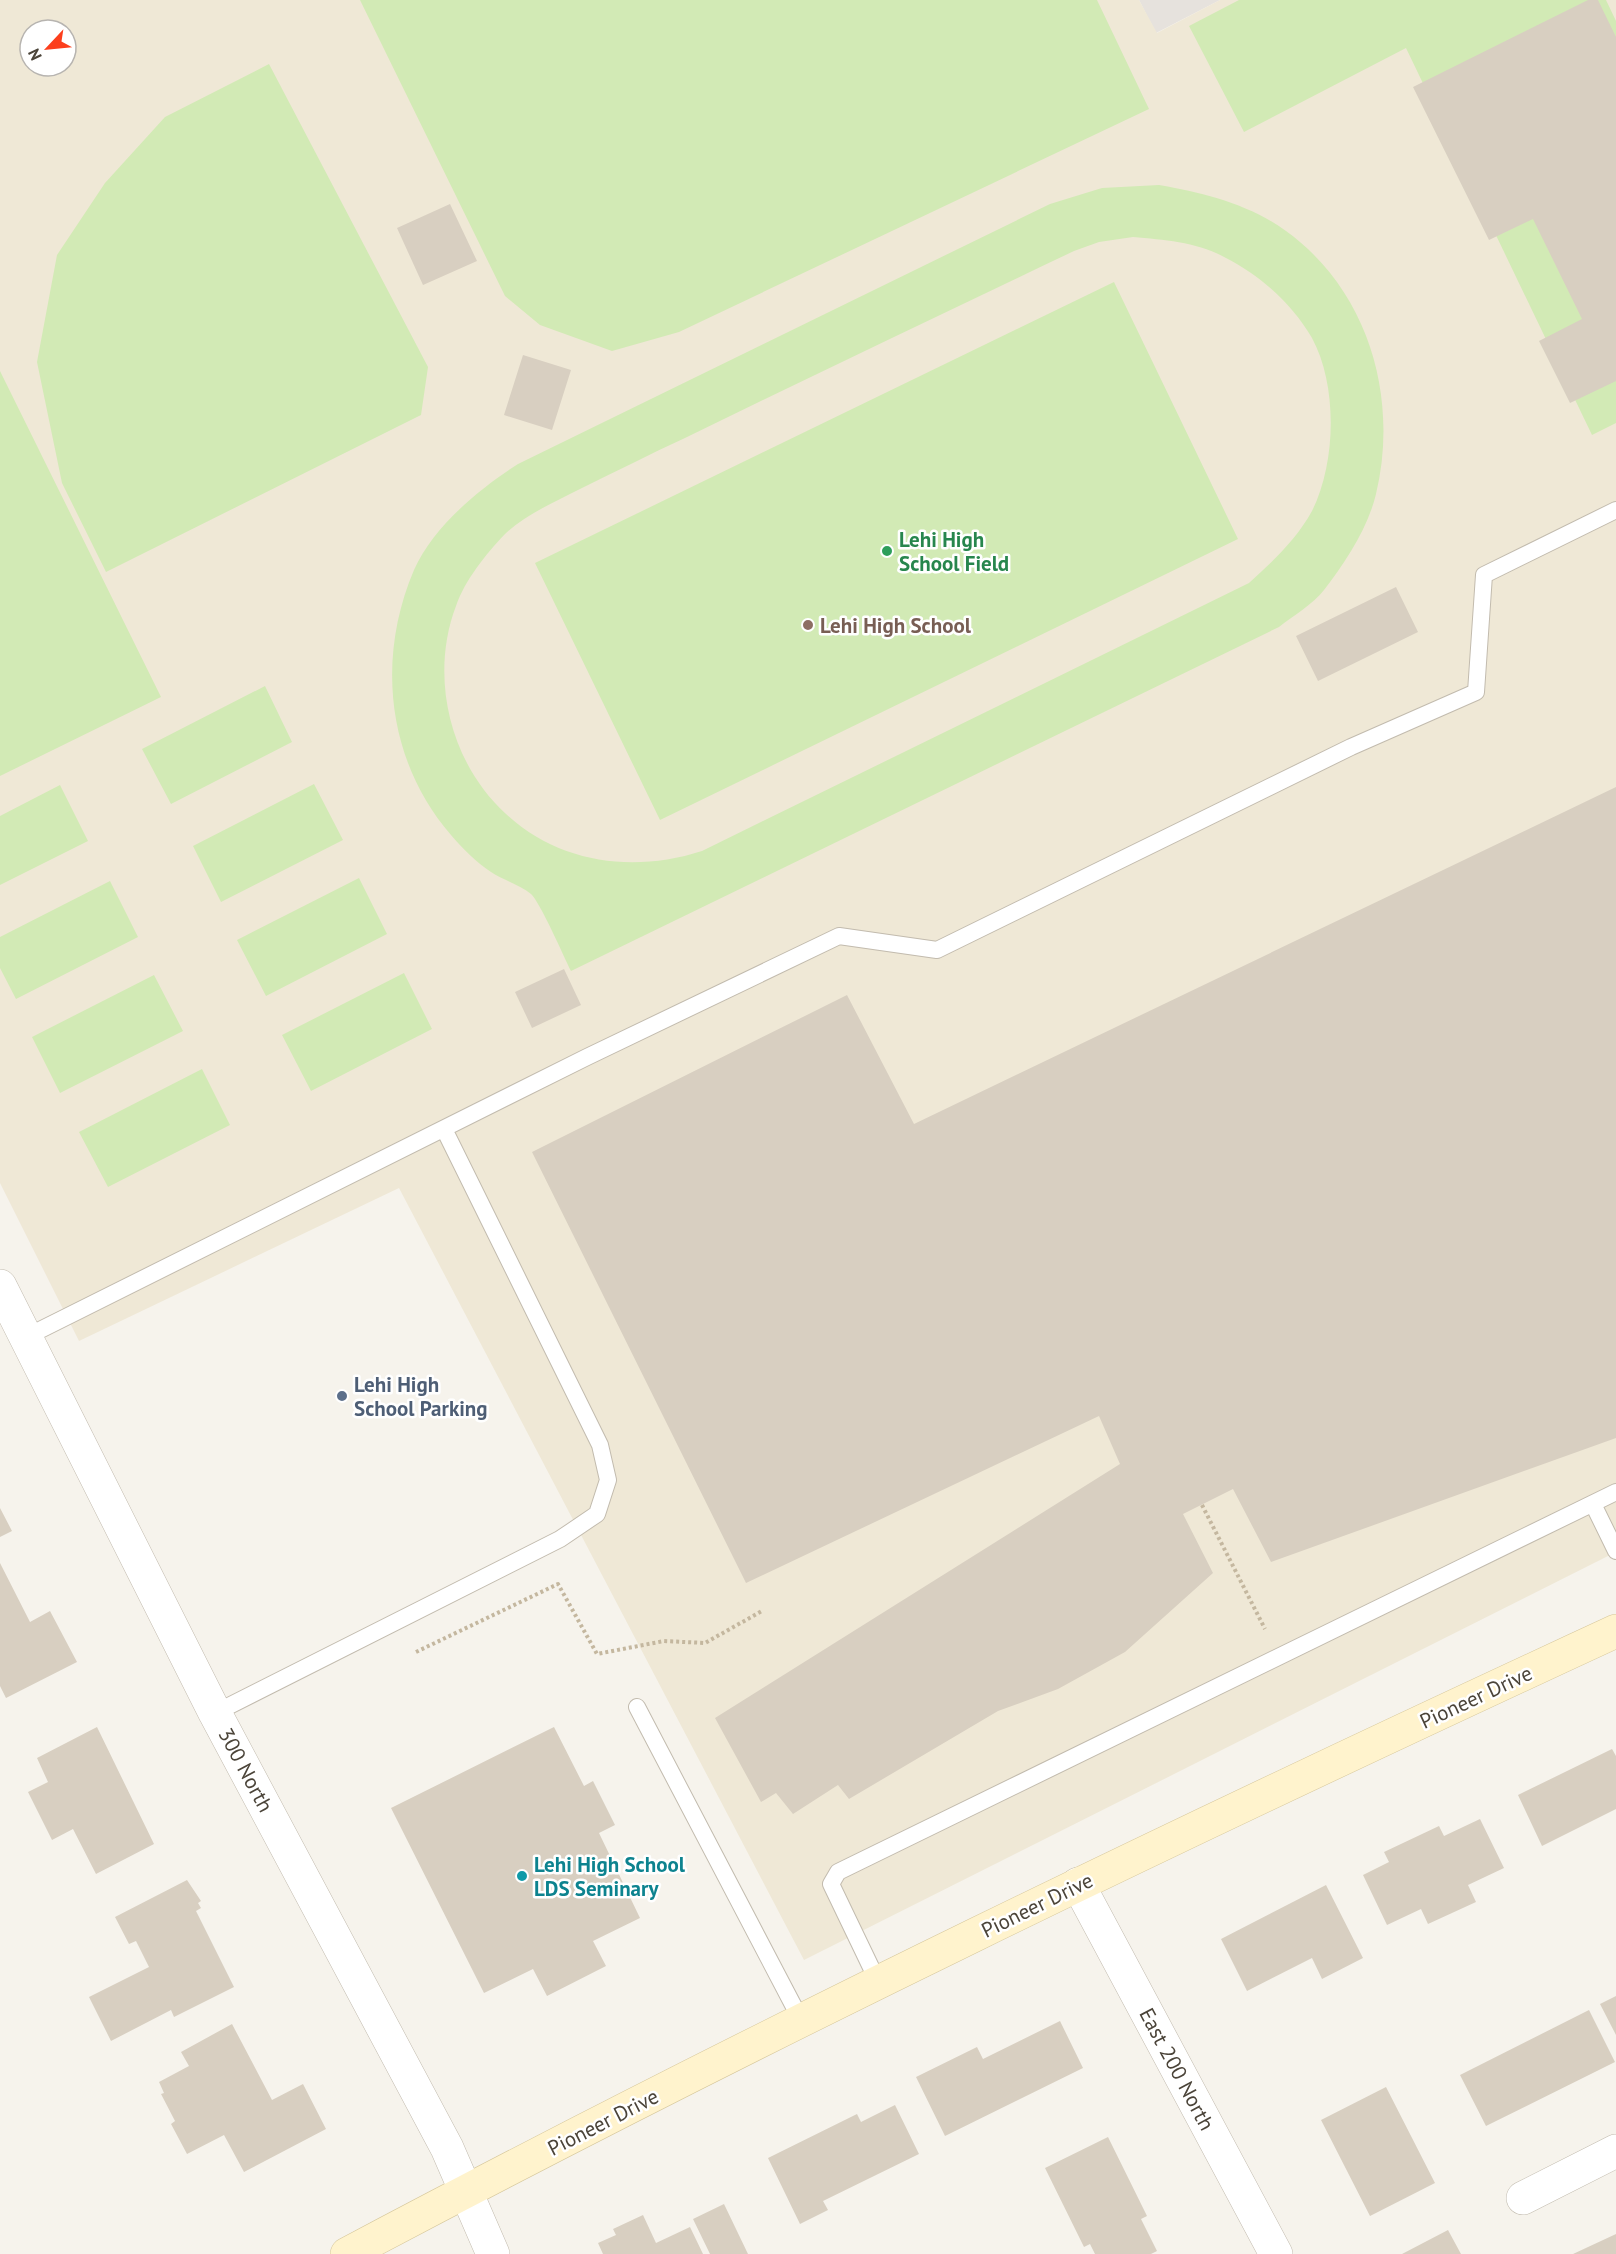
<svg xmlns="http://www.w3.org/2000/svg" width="1616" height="2254" font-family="'PT Sans',sans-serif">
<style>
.industrial{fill:#e6e2dd}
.education{fill:#efe8d6;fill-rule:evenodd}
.green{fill:#d2eab5;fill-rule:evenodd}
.building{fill:#d8cfc1}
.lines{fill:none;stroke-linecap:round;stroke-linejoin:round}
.lane-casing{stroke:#c2bbae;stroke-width:18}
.street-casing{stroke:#c2bbae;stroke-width:34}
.secondary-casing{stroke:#d6c79b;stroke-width:34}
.path{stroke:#c4b79f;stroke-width:4;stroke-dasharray:3 3;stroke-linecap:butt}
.lane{stroke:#fff;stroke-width:16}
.street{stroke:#fff;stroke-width:33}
.secondary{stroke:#fff3cd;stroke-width:33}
.leisure-dot{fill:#2e9e5b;stroke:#fff;stroke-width:2}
.education-dot{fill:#8d6e63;stroke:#fff;stroke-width:2}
.service-dot{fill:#5c6f8a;stroke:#fff;stroke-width:2}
.culture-dot{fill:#0f9aa8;stroke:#fff;stroke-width:2}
.labels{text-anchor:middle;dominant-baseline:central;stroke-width:5;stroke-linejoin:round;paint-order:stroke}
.leisure-label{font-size:21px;font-weight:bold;fill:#27864d;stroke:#fff;text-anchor:start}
.education-label{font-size:21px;font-weight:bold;fill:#785e54;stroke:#fff;text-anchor:start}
.service-label{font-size:21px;font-weight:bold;fill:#4e5e75;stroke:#fff;text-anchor:start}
.street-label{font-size:21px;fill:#4b4439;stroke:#fff}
.culture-label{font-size:21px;font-weight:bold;fill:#0d838f;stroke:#fff;text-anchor:start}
</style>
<rect width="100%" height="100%" fill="#f6f3ec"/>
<!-- industrial -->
<path class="industrial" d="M1139,0h81l-64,33z"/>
<!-- education -->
<path class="education" d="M0,0h1139l18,33 63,-33h396v1552l-812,408 -405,-772 -320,153 -79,-158zM30,30h36v36h-36z"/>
<!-- green -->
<path class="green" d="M360,0h737l52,109 -470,223 -67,19 -72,-26 -35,-29z
M1239,0h367l10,21v402l-24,12 -186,-387 -162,84 -55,-106z
M269,64l159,303 -7,48 -315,157 -44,-89 -25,-121 20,-107 48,-72 60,-66z
M1159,185c45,8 90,19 127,46 83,60 113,167 90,263 -8,34 -31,69 -52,96 -11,14 -31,26 -45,37l-708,344c-7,-14 -31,-69 -40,-77 -11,-9 -28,-14 -40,-22 -14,-9 -29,-24 -40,-37 -64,-74 -75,-176 -37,-265 19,-43 65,-81 104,-106l532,-260 52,-16zM1133,237c32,3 65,5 93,21 35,18 66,46 86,80 26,48 24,125 0,173 -16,29 -39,50 -63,72l-547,268c-68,22 -142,13 -196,-37 -56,-51 -77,-137 -50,-208 9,-26 30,-52 49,-72 21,-20 50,-32 75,-45 35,-17 70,-35 105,-51 129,-63 259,-125 389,-187l25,-9z
M1114,282l124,257 -578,281 -125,-257z
M0,371l161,326 -161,79z
M265,686l27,56 -121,62 -29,-55z
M314,784l29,56 -122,62 -28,-56z
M60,785l28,56 -88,44v-69z
M359,878l28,56 -121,62 -29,-56z
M110,881l28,56 -122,62 -16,-31v-31z
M404,973l28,56 -121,62 -29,-56z
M154,975l29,56 -123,62 -28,-56z
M202,1069l28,56 -122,62 -29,-55z"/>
<!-- building -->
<path class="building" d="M1588,0h10l18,37v344l-46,22 -31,-62 43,-22 -49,-100 -44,21 -76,-153z
M450,204l27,57 -54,24 -26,-57z
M523,355l48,15 -19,60 -48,-15z
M1396,587l22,45 -100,49 -22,-45z
M1616,787v651l-345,124 -38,-73 -50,25 30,59 -88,79 -67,37 -60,22 -149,88 -11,-14 -45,29 -17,-21 -15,9 -46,-84 405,-254 -21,-48 -353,167 -214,-431 315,-157 67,129z
M564,969l17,36 -49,23 -17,-36z
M0,1508l12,23 -12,6z
M0,1563l30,59 20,-11 27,51 -71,36 -6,-12z
M97,1727l57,117 -58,30 -23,-45 -21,11 -24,-48 20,-10 -11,-24z
M554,1727l30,59 9,-5 22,44 -16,8 41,85 -47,23 13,25 -59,30 -14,-27 -49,24 -93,-185z
M1612,1749l4,7v53l-74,37 -24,-51z
M1480,1819l24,49 -36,17 8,17 -48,22 -7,-15 -34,16 -24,-50 26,-13 -5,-10 55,-26 5,10z
M187,1880l14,21 -3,2 3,5 -5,3 38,76 -60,30 -3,-7 -60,31 -22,-44 60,-30 -13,-26 -7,3 -14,-27z
M1326,1885l37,73 -41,21 -10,-21 -65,33 -26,-52z
M1616,1996v39l-16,-31z
M1589,2010l26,52 -129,64 -26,-51z
M1060,2021l23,47 -138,68 -29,-59 61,-30 6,12z
M232,2024l40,76 31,-16 23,45 -82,43 -20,-37 -37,19 -16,-30 4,-3 -14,-27 3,-1 -5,-11 30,-16 -8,-14z
M1386,2087l49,96 -65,33 -49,-96z
M895,2105l24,49 -96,47 5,9 -28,14 -32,-66 89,-44 4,8z
M1108,2137l39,79 -6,3 16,32 -6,3h-56l-5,-10 -6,3 -39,-79z
M724,2204l24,50h-38l-17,-35z
M643,2215l13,28 34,-16 13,27h-100l-5,-11 18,-8 -3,-6z
M1448,2230l13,24h-59z
M1616,2234v20h-43z"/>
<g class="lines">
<!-- lane casing -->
<g class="lane-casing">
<path id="lane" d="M26,1337l561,-280 252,-121 98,14 414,-203 125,-55 8,-117 132,-65
M1593,1504l23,47
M637,1707l165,315
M215,1713l345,-174 37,-25 11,-34 -8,-35 -156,-316
M879,1984l-48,-100 7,-12 778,-380"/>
</g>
<!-- street casing -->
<g class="street-casing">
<path id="street" d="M0,1286l215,427 232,435 46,106
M1078,1884l198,370
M1523,2198l93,-47"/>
</g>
<!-- secondary casing -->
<g class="secondary-casing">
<path id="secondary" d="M347,2254c416,-221 841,-425 1269,-623"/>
</g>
<!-- path -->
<path class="path" d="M1202,1505l63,124
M416,1652l142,-68 39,70 67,-13 41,2 57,-32"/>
<!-- lane -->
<use href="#lane" class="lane"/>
<!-- street -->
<use href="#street" class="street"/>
<!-- secondary -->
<use href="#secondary" class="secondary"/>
</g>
<!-- markers -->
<circle class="leisure-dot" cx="887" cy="551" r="6"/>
<circle class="education-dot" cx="808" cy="625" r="6"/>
<circle class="service-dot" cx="342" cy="1396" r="6"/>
<circle class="culture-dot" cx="522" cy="1876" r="6"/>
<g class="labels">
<!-- leisure labels -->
<g class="leisure-label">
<text x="899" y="539">Lehi High<tspan x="899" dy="24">School Field</tspan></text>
</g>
<!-- education labels -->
<g class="education-label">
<text x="820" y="625">Lehi High School</text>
</g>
<!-- service labels -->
<g class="service-label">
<text x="354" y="1384">Lehi High<tspan x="354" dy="24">School Parking</tspan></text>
</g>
<!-- street labels -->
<g class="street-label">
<text transform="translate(1476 1697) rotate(-25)">Pioneer Drive</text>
<text transform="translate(246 1770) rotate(62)">300 North</text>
<text transform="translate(1037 1905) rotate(-26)">Pioneer Drive</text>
<text transform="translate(1177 2069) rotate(62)">East 200 North</text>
<text transform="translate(603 2122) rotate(-27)">Pioneer Drive</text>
</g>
<!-- culture labels -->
<g class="culture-label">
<text x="534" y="1864">Lehi High School<tspan x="534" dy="24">LDS Seminary</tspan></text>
</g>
</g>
<!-- north arrow -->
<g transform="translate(48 48) rotate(244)"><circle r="28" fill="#ffffff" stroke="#b7b4b0" stroke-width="1.5"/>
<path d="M0-4.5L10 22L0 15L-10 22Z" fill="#fc3f1d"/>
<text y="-9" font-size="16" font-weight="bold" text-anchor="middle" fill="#4b4439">N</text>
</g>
</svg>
